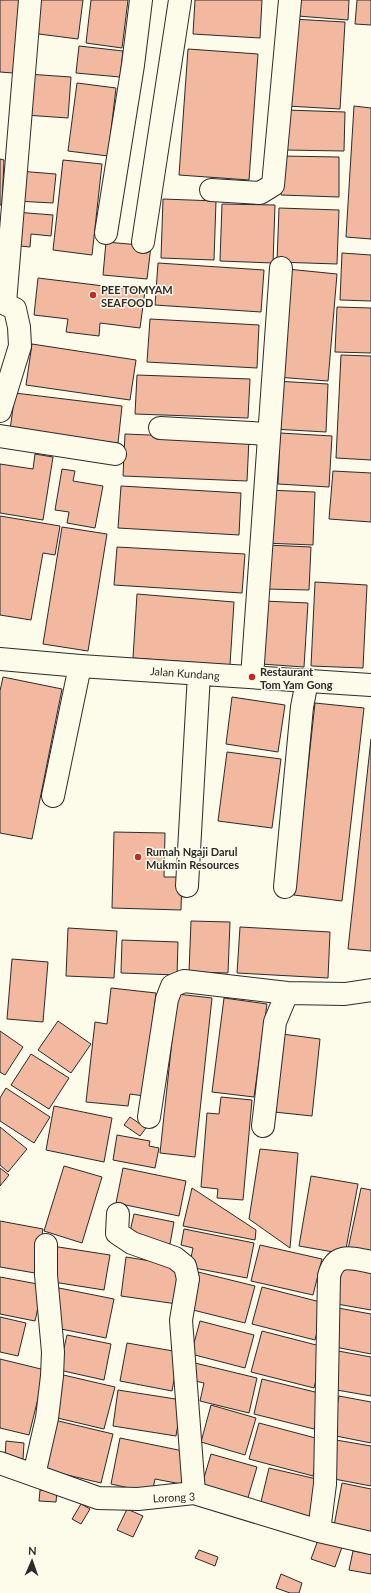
<svg xmlns="http://www.w3.org/2000/svg" width="371" height="1593" font-family="Lato,sans-serif">
<style>
.building{fill:#f2b8a0;stroke:#2b2b2b}
.lines{fill:none;stroke-linecap:round;stroke-linejoin:round}
.minor-casing{stroke:#2b2b2b;stroke-width:24}
.minor{stroke:#fdfbea;stroke-width:22}
.poi-dot{fill:#c62828;stroke:#fdfbea;stroke-width:1.5}
.labels{text-anchor:middle;dominant-baseline:central;stroke-width:3;stroke-linejoin:round;paint-order:stroke}
.poi-label{font-size:11px;font-weight:bold;fill:#2b2b2b;stroke:#fdfbea;text-anchor:start}
.street-label{font-size:11px;fill:#2b2b2b;stroke:#fdfbea}
</style>
<rect width="100%" height="100%" fill="#fdfbea"/>
<!-- building -->
<path class="building" d="M0,0h19l-6,73 -13,-1z
M35,0h48l-5,39 -47,-6z
M91,0h37l-6,48 -36,-5z
M195,0h67l-2,38 -67,-4z
M299,0h50l-1,20 -50,-4z
M357,0h14v25l-16,-1z
M292,19l53,3 -5,87 -53,-3z
M79,46l44,5 -3,26 -44,-4z
M188,49l70,5 -9,126 -70,-5z
M27,74l44,3 -3,41 -43,-3z
M77,83l39,5 -8,68 -40,-5z
M354,106l17,2v131l-25,-2z
M286,110l59,2 -1,39 -59,-1z
M282,156l57,1v40l-58,-2z
M0,159l4,1 -2,45h-2z
M63,160l39,4 -10,91 -39,-5z
M18,171l38,3 -3,29 -37,-2z
M163,199l53,2 -2,59 -53,-2z
M222,204l53,1 -2,58 -53,-2z
M279,208l60,2 -2,54 -60,-2z
M15,212l38,3 -2,21 -20,-2 -1,13 -19,-2z
M106,242l45,4 -4,33 -44,-4z
M342,253l29,2v46l-31,-1z
M158,263l106,7 -3,42 -106,-7z
M287,269l50,5 -9,107 -51,-4z
M38,278l107,13 -5,37 -40,-5 -1,13 -33,-4 2,-13 -34,-4z
M337,307l34,1v45l-36,-1z
M150,319l109,6 -2,43 -110,-6z
M32,344l104,16 -6,40 -104,-15z
M341,355l30,1v104l-35,-2z
M137,375l113,4 -2,39 -113,-4z
M275,381l53,3 -2,48 -53,-3z
M15,393l107,13 -4,37 -108,-13z
M280,433l52,3 -3,51 -51,-3z
M125,434l124,5 -2,42 -124,-5z
M35,454l18,3 -10,63 -43,-7v-49l33,5z
M62,469l13,2 -2,10 30,5 -8,42 -28,-5 2,-11 -14,-2z
M333,471l38,2v49l-42,-3z
M121,486l120,7 -2,42 -121,-7z
M267,490l48,2 -2,53 -49,-2z
M0,516l60,10 -5,29 -12,-2 -12,67 -31,-5z
M62,527l45,7 -19,117 -45,-7z
M267,545l44,2 -2,43 -44,-1z
M117,547l128,7 -3,39 -128,-8z
M315,582l52,3 -4,83 -52,-2z
M137,594l97,8 -4,63 -97,-7z
M264,601l44,2 -4,64 -43,-3z
M3,677l59,12 -30,150 -32,-6v-142z
M232,697l53,8 -7,47 -52,-8z
M315,703l49,5 -22,193 -48,-6z
M371,739v212l-23,-2z
M227,752l54,7 -9,69 -54,-7z
M114,832l51,1 -1,44h18l-1,33 -69,-2z
M191,921l39,1 -2,51 -39,-1z
M240,927l90,5 -2,46 -91,-5z
M68,928l49,3 -3,47 -48,-2z
M122,940l56,2 -1,33 -56,-2z
M12,959l36,3 -5,60 -36,-3z
M111,988l45,5 -12,103 -14,-2 -2,12 -42,-4 9,-80 12,2z
M177,994l35,4 -17,159 -35,-4z
M224,998l43,6 -13,93 -42,-5z
M58,1021l33,23 -20,29 -33,-23z
M0,1031l23,16 -18,28 -5,-3z
M282,1034l38,5 -8,77 -38,-4z
M31,1054l38,24 -20,31 -38,-24z
M6,1088l44,29 -16,26 -34,-22v-23z
M221,1097l31,3 -9,100 -26,-2 1,-9 -17,-2 6,-74 12,1z
M54,1106l58,12 -8,44 -58,-12z
M130,1117l16,11 -6,8 -16,-11z
M0,1127l27,22 -19,23 -8,-7z
M117,1135l33,6 -1,5 10,2 -4,20 -42,-8z
M260,1149l38,4 -8,95 -41,-29z
M64,1166l38,11 -20,66 -38,-12z
M0,1168l9,7 -9,11z
M123,1168l63,13 -7,35 -63,-13z
M311,1176l47,8 -13,70 -46,-8z
M192,1188l64,42 -1,10 -72,-14z
M361,1188l10,2v69l-24,-5z
M134,1214l40,8 -4,22 -41,-8z
M0,1221l43,8 -8,44 -35,-6z
M184,1229l70,14 -7,35 -58,-11 4,-19 -12,-3z
M260,1245l62,14 -9,36 -62,-14z
M52,1246l58,9 -6,35 -57,-9z
M126,1257l56,9 -5,38 -56,-8z
M339,1262l32,6v42l-40,-7z
M194,1271l61,15 -10,37 -60,-15z
M0,1277l43,8 -8,36 -35,-7z
M262,1287l62,16 -9,37 -63,-16z
M59,1288l55,11 -8,39 -55,-11z
M338,1308l33,6v40l-41,-8z
M0,1317l26,6 -8,33 -18,-4z
M200,1321l54,14 -9,33 -54,-14z
M262,1331l62,16 -10,41 -63,-16z
M67,1335l44,9 -7,36 -45,-10z
M127,1343l52,9 -7,39 -52,-10z
M338,1351l33,6v39l-40,-7z
M0,1359l45,11 -16,65 -29,-7z
M195,1363l62,15 -8,35 -49,-12 4,-18 -13,-3z
M59,1374l56,13 -11,42 -55,-13z
M262,1379l61,15 -9,35 -60,-15z
M118,1390l64,10 -6,36 -63,-10z
M339,1396l32,6v41l-40,-8z
M211,1405l45,13 -11,37 -44,-13z
M50,1419l63,15 -12,49 -63,-15z
M259,1423l64,17 -10,36 -64,-17z
M120,1438l68,14 -7,32 -26,-5 -3,14 -41,-9z
M336,1440l35,6v40l-42,-8z
M6,1441l18,2 -1,16 -18,-1z
M211,1454l46,13 -10,34 -46,-13z
M269,1468l52,12 -9,38 -52,-12z
M342,1483l29,6v43l-37,-6z
M40,1490l17,2 -1,10 -17,-1z
M81,1504l9,5 -9,15 -9,-5z
M127,1509l16,7 -10,21 -16,-7z
M318,1540l24,7 -7,20 -24,-8z
M199,1550l19,7 -3,9 -20,-8z
M353,1551l18,3v20l-22,-4z
M281,1574l21,9 -3,10h-9l-14,-5z"/>
<g class="lines">
<!-- minor casing -->
<g class="minor-casing">
<path id="minor" d="M211,190l49,3 13,-8 17,-185
M106,233l27,-168 8,-65
M143,242l37,-242
M0,301l15,8 4,18 1,19 -20,65
M5,303l25,-303
M160,428l109,6
M0,436l115,18
M0,659l80,7 291,19
M252,677l29,-409
M53,796l27,-130
M187,886l12,-212
M285,887l17,-180 5,-26
M149,1117l18,-118 5,-13 12,-5 103,12 58,1 26,-4
M263,1126l12,-104 12,-29
M118,1214l-1,19 15,10 43,15 10,8 3,13 -7,41 13,173
M0,1463l98,35 40,1 56,-6 125,38 52,12
M34,1475l13,-57 5,-42 1,-24 -7,-77v-30
M319,1531l6,-47 4,-208c6,-24 22,-18 42,-14"/>
</g>
<!-- minor -->
<use href="#minor" class="minor"/>
</g>
<!-- markers -->
<g class="poi-dot">
<circle cx="93" cy="295" r="4"/>
<circle cx="252" cy="677" r="4"/>
<circle cx="138" cy="857" r="4"/>
</g>
<g class="labels">
<!-- poi labels -->
<g class="poi-label">
<text x="101" y="289">PEE TOMYAM<tspan x="101" dy="13">SEAFOOD</tspan></text>
<text x="260" y="671">Restaurant<tspan x="260" dy="13">Tom Yam Gong</tspan></text>
<text x="146" y="851">Rumah Ngaji Darul<tspan x="146" dy="13">Mukmin Resources</tspan></text>
</g>
<!-- street labels -->
<g class="street-label">
<text transform="translate(185 673) rotate(4)">Jalan Kundang</text>
<text transform="translate(174 1497) rotate(-3)">Lorong 3</text>
</g>
</g>
<!-- north arrow -->
<g transform="translate(32 1561) rotate(2)" stroke="#fdfbea" stroke-width="3" paint-order="stroke">
<path d="M0-3L7 15L0 10L-7 15Z" fill="#2b2b2b"/>
<text y="-6" font-size="11" font-weight="bold" text-anchor="middle" fill="#2b2b2b">N</text>
</g>
</svg>
